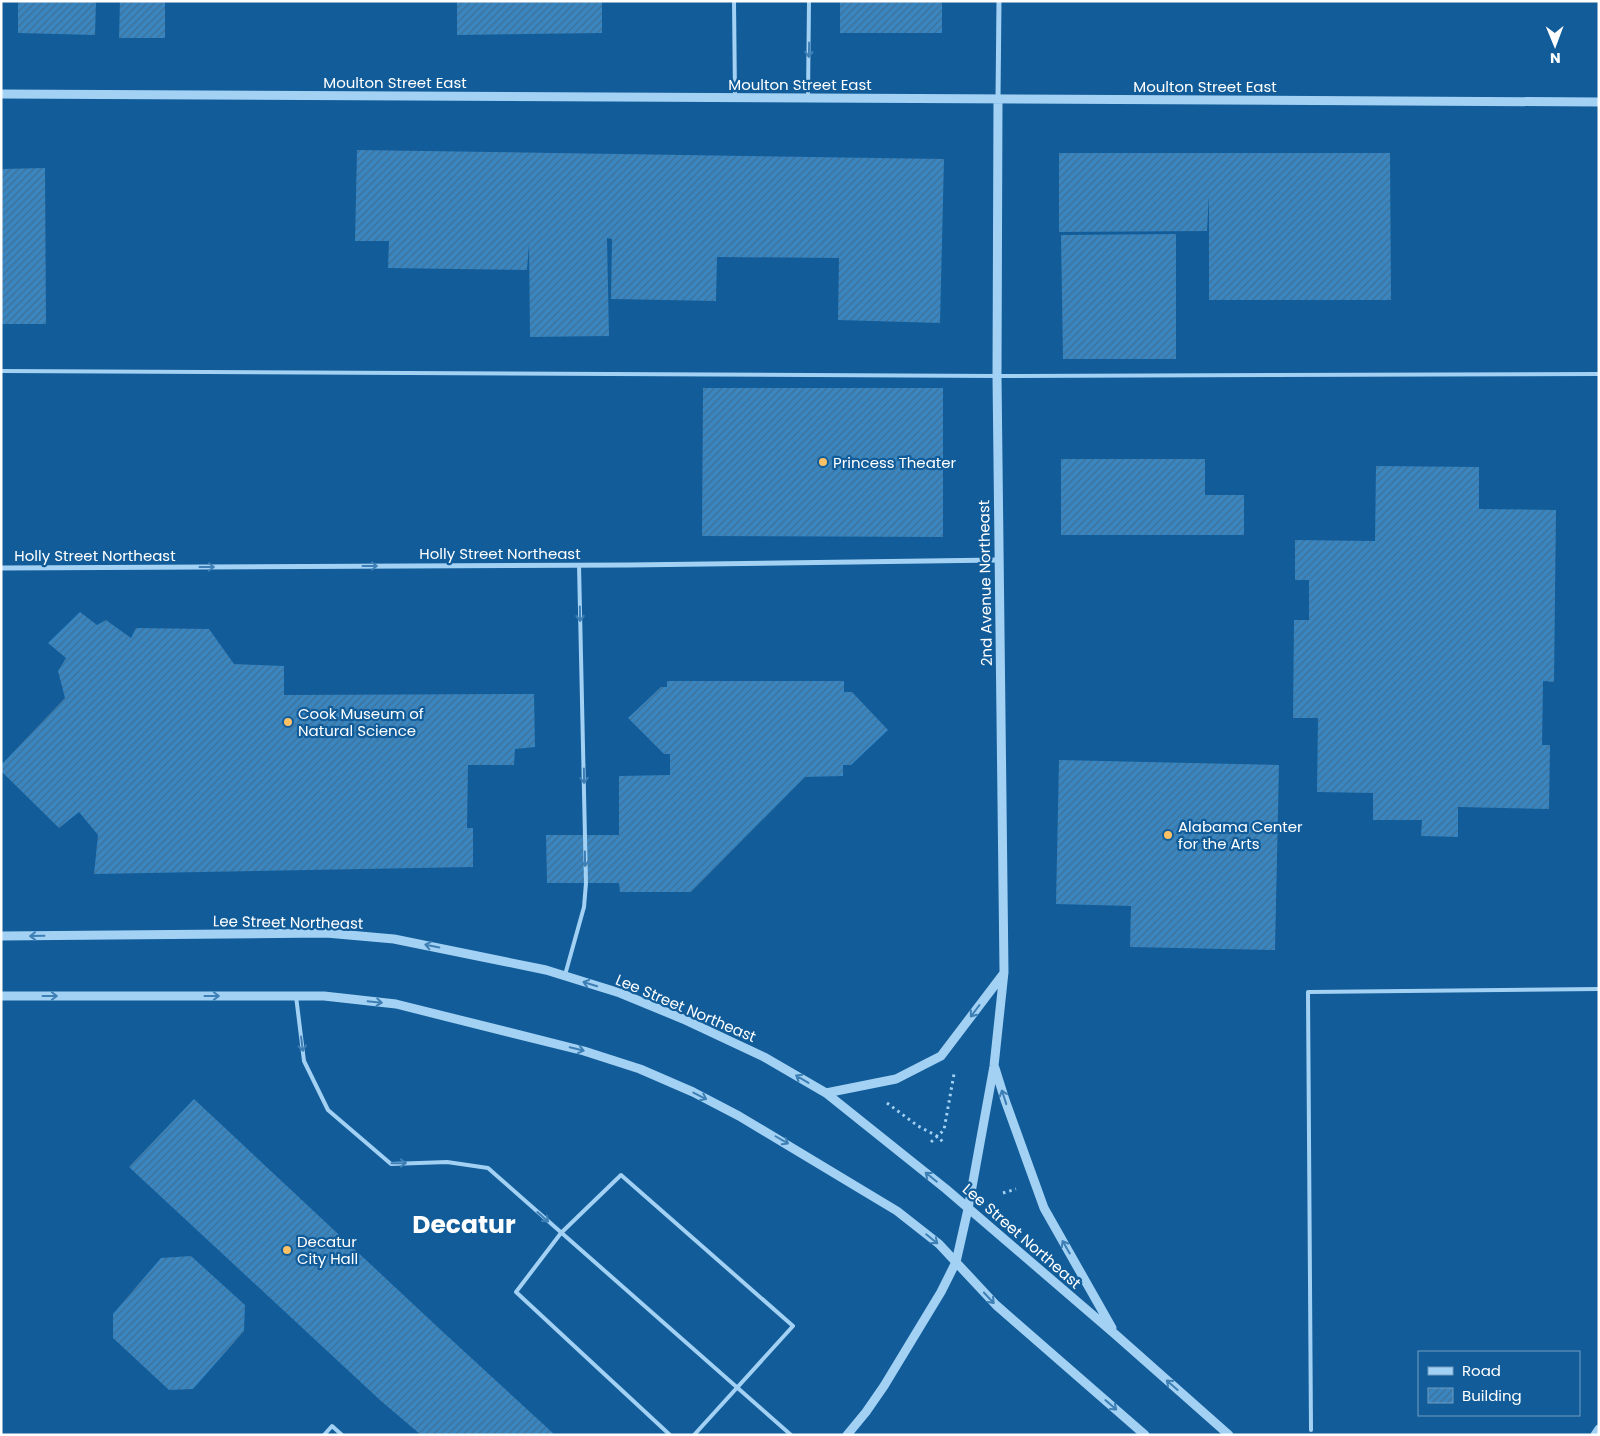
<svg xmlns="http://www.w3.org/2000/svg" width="1600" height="1436" font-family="Poppins,sans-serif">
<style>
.building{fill:url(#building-hatch)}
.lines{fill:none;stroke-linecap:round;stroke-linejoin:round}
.path{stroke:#a3d1f4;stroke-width:3;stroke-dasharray:2.5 4;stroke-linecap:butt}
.service{stroke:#a3d1f4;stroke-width:4}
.minor{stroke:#a3d1f4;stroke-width:5}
.tertiary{stroke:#a3d1f4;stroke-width:9}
.oneway{stroke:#3d7fb4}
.poi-dot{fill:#ffc166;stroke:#115c99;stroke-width:2}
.labels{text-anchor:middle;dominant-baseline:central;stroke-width:4.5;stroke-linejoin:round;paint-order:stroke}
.street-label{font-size:15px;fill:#fff;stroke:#115c99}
.poi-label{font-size:15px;fill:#fff;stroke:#115c99;text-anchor:start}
.town-label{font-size:25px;font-weight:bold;fill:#fff;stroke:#115c99}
</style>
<defs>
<pattern id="building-hatch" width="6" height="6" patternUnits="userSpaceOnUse" patternTransform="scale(1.25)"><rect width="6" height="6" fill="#3a86c1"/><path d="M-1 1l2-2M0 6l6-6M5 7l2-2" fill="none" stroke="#416f92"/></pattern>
</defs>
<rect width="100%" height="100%" fill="#115c99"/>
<!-- building -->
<path class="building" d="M18,1h78l-1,34 -77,-2z
M120,1h45v37h-46z
M457,1h145v32l-145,2z
M840,1h102v32h-102z
M357,150l587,9 -4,164 -102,-3 1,-62 -122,-1 -1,44 -105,-2 1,-60 -5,-1 2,98 -79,1 -1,-93 -2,26 -139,-2 1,-27h-34z
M1059,153h331l1,147h-182v-105l-2,36 -148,1z
M45,168l1,156h-45v-155z
M1176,234v125h-113l-2,-124z
M703,388h240v149l-241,-1z
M1061,459h144v36h39v40h-183z
M1376,466l103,1v42l77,1 -2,172 -11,-1 -1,64h8l-1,64 -91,-2v30l-37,-1 1,-16h-49v-27l-56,-1 1,-74h-25l1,-98h15v-40h-14v-40l80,1z
M80,612l17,13 9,-5 25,18 5,-10 73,1 25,35 50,2v29l250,-1 1,53 -20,2 -1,16h-46l-1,63h6v39l-379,7 4,-39 -19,-23 -20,16 -58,-57v-6l64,-67 -7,-27 8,-13 -18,-15z
M667,681h177v11h8l36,38 -37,35h-8v11l-38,1 -114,115h-71l-1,-9h-72l-1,-48h73v-59l51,-1v-21h-6l-36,-36 33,-31h6z
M1059,760l220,5 -4,185 -145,-3 1,-41 -75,-2z
M194,1099l249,233 112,103h-134l-40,-34 -252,-234z
M191,1256l54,49 -1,26 -51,58 -24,1 -56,-52v-24l48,-56z"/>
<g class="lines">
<!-- path -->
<path class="path" d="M887,1103l31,23 19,10 7,7
M931,1142l13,-12 10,-56
M1003,1193l13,-4"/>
<!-- service -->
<path class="service" d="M734,1l1,95
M808,96l1,-95
M1,371l996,5 602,-2
M565,975l19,-68 2,-24 -7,-318
M296,996l8,65 24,49 63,54 56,-2 41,6 303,267
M1311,1430l-3,-438 291,-3
M324,1435l8,-9 10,9
M670,1435l-154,-143 45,-59 60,-58 172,151 -99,109"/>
<!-- minor -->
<path class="minor" d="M998,99l1,-98
M1,568l628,-3 369,-5"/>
<!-- tertiary -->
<path class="tertiary" d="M1,94l1598,8
M1,936l325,-3 68,6 152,31 74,23 63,26 81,38 62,36 120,96 170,146 113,100
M1,996h323l72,8 188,47 56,18 53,23 46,24 158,95 42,33 57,61 149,130
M995,1068l10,32 39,108 68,120
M826,1093l70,-14 45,-23 63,-83
M847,1435l19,-23 18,-26 57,-94 15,-30 12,-53 26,-143 10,-94 -7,-596 1,-277
M1595,1435l4,-6"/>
</g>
<!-- one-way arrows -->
<defs><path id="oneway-shaft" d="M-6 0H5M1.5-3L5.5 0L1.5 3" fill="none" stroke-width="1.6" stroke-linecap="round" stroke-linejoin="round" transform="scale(1.25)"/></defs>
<g class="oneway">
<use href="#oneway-shaft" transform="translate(809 50) rotate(91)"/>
<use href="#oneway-shaft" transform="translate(370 566)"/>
<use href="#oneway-shaft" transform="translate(207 567)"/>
<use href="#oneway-shaft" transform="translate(580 614) rotate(89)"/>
<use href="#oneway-shaft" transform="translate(584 776) rotate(89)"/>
<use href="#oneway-shaft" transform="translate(585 859) rotate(89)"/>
<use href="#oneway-shaft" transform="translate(37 936) rotate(179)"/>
<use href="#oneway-shaft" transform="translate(432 946) rotate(-169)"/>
<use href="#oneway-shaft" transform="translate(590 984) rotate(-163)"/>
<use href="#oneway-shaft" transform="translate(50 996)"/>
<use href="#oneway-shaft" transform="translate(212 996)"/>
<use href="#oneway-shaft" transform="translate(375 1002) rotate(6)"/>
<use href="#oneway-shaft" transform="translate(975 1011) rotate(127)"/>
<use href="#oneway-shaft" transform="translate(302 1044) rotate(83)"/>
<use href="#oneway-shaft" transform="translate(577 1049) rotate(14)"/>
<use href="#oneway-shaft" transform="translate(802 1079) rotate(-149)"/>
<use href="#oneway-shaft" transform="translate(700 1096) rotate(27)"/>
<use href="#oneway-shaft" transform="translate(1004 1097) rotate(-108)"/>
<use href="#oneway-shaft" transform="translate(782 1140) rotate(30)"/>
<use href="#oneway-shaft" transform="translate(399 1163) rotate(-1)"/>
<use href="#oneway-shaft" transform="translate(931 1177) rotate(-141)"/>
<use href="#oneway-shaft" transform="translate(543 1217) rotate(42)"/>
<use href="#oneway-shaft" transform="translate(932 1239) rotate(39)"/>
<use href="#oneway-shaft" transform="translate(1066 1247) rotate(-120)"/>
<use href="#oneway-shaft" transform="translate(989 1298) rotate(47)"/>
<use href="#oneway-shaft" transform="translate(1172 1385) rotate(-139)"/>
<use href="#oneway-shaft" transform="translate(1111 1405) rotate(41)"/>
</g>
<!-- markers -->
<g class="poi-dot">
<circle cx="823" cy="462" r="5"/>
<circle cx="288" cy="722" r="5"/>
<circle cx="1168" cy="835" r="5"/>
<circle cx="287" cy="1250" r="5"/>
</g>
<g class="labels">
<!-- street labels -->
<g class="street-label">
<text x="395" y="82">Moulton Street East</text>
<text x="800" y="84">Moulton Street East</text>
<text x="1205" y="86">Moulton Street East</text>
<text x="500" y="553">Holly Street Northeast</text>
<text x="95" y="555">Holly Street Northeast</text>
<text transform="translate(985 583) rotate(-91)">2nd Avenue Northeast</text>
<text transform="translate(288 922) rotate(1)">Lee Street Northeast</text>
<text transform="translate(686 1008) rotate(23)">Lee Street Northeast</text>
<text transform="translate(1022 1236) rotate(41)">Lee Street Northeast</text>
</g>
<!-- poi labels -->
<g class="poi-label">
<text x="833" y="462">Princess Theater</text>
<text x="298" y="713">Cook Museum of<tspan x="298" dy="17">Natural Science</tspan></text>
<text x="1178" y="826">Alabama Center<tspan x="1178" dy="17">for the Arts</tspan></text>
<text x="297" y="1241">Decatur<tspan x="297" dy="17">City Hall</tspan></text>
</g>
<!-- town labels -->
<g class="town-label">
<text x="464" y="1224">Decatur</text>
</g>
</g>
<!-- border -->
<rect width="1600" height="1436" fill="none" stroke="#ffffff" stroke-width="5"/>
<!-- legend -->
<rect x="1418" y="1351" width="162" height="65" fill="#115c99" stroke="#709dc2"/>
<rect x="1428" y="1367" width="25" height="8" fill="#a3d1f4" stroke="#709dc2"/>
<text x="1462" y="1376" font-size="15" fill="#ffffff">Road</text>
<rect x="1428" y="1388" width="25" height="15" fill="url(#building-hatch)" stroke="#709dc2"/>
<text x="1462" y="1401" font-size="15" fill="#ffffff">Building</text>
<!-- north arrow -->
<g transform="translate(1555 45) rotate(179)" stroke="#115c99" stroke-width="4" paint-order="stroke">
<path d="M0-4L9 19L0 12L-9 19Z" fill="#ffffff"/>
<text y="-8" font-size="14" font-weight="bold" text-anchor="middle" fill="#ffffff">N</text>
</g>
</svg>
